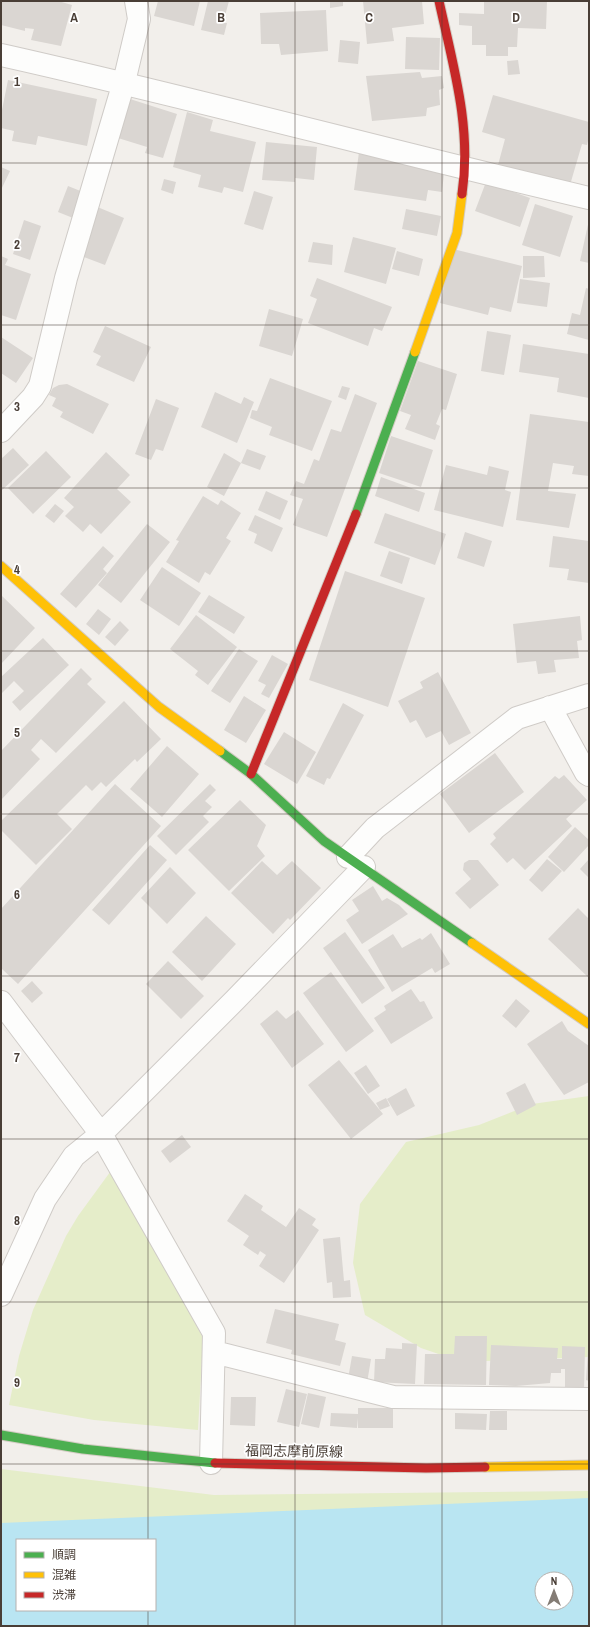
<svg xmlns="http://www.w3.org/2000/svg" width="590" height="1627" font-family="'Archivo Narrow','Noto Sans JP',sans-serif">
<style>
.green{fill:#e5edc9;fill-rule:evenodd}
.water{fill:#b9e5f2;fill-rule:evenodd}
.building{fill:#dad6d2}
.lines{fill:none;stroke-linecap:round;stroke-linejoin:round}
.street-casing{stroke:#cfcbc7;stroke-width:24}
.fast-casing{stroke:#d3ccc3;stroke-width:11}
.slow-casing{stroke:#d3ccc3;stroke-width:11}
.jam-casing{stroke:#d3ccc3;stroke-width:11}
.street{stroke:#fdfdfc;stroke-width:22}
.fast{stroke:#4caf50;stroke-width:9}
.slow{stroke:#ffc107;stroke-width:9}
.jam{stroke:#c62828;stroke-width:9}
.grid{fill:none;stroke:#493e36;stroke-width:1;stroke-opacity:0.55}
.labels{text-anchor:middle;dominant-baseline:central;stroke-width:3.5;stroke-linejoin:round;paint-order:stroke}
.street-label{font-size:14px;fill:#493e36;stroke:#fff}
.grid-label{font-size:13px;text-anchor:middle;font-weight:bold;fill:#493e36;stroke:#fff;stroke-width:3.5;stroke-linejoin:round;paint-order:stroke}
</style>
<rect width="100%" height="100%" fill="#f2efeb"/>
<!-- green -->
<path class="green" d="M589,1096v261l-127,5 -41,-14 -56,-33 -12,-52 7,-59 46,-62 73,-17 53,-21z
M113,1168l90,170 -5,92 -104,-10 -85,-15 10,-49 14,-46 33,-74 12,-20z
M1,1469l213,26 375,-4v135h-588zM17,1540h138v70h-138zM542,1579h24v24h-24z"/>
<!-- water -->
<path class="water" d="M589,1498v128h-588v-103zM17,1540h138v70h-138zM542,1579h24v24h-24z"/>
<!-- building -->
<path class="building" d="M1,1h57l14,4 -11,41 -30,-6 3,-11 -9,-1v3l-24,-6z
M158,1h42l-6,25 -40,-10z
M208,1h21l-6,22h4l-3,12 -23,-5z
M330,1h13v5l-13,2z
M363,1h59l2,23 -32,4 2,13 -27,3z
M484,1h63l-1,28 -28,-1 -1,19h-9v9h-22v-11h-14v-19l-13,-1v-12l25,1z
M326,10l2,41 -47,4 -2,-11h-18l-1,-31z
M406,37l34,1 -1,32 -34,-1z
M340,40l20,2 -2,22 -20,-2z
M518,60l2,14 -12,1 -1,-14z
M420,72l2,6 20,-2 2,12 -5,2 1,15 -13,3 -1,8 -54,5 -6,-45z
M8,80l89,19 -10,47 -49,-10 -2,9 -24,-4 2,-10 -13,-3v-13z
M493,95l96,27v15l-2,8 -5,-1 -12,41 -72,-20 7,-26 -23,-7z
M130,99l47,15 -14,44 -18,-5 2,-6 -29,-9z
M187,112l26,8 -3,11 46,11 -13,50 -19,-5 -2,6 -24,-6 3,-12 -28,-8z
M266,142l51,5 -3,33 -19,-2v4l-33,-2z
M359,152l86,12 -3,28 -14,-2 -2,11 -72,-11z
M1,167l9,4 -9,19z
M164,179l12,3 -3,12 -12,-4z
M486,182l44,16 -10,29 -45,-16z
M68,186l15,6 -10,26 -15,-6z
M254,191l19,6 -10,33 -19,-6z
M535,204l38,12 -13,41 -38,-12z
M95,206l29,12 -19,47 -29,-11z
M406,209l35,7 -4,20 -35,-7z
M24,220l17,6 -11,34 -17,-6z
M589,220v43l-9,-2z
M353,237l43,11 -10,36 -42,-12z
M313,242l20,3 -1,20 -24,-3z
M453,249l69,17 -11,46 -21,-5 -2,8 -48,-12z
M397,251l26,8 -4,17 -27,-7z
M1,256l7,3 -3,6 26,9 -15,46 -15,-5z
M523,256h21l1,21 -22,1z
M317,278l75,29 -10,24 -8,-3 -6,18 -60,-23 9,-24 -7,-3z
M520,279l30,4 -3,24 -30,-4z
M586,288l3,1v51l-22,-6 5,-21 8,2z
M269,309l34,10 -11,37 -33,-10z
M105,326l46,21 -17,35 -38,-17 5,-9 -8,-4z
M487,331l24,4 -7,40 -23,-4z
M1,337l32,21 -17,25 -15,-10z
M523,344l66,10v44l-32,-6 2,-14 -40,-6z
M418,361l39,13 -11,36 -4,-1 -6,15 4,2 -5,14 -30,-11 6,-14 -11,-4z
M270,378l62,23 -20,50 -43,-16 3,-8 -22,-9 2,-8 5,1z
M67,384l42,20 -16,30 -33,-17 3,-5 -11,-6 4,-8 -7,-3 4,-7 6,-3z
M342,386l8,2 -4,12 -8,-3z
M215,392l26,12 3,-7 10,5 -17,41 -36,-16z
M355,394l22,9 -50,134 -34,-12 10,-26 -13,-4 6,-14 8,3 10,-25 5,2 12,-32 10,3z
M156,399l23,9 -16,43 -7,-2 -5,11 -16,-6z
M530,414l59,8v54l-17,-2 2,-8 -21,-3 -5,28 28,3 -7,34 -53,-8z
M391,436l42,14 -12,37 -42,-14z
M13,448l16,17 -28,26v-32z
M247,449l19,7 -6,14 -19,-7 -17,33 -17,-9 17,-34 17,10z
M46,451l25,26 -38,37 -25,-26z
M106,452l24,23 -13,14 14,13 -30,32 -11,-10 -7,8 -18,-16 9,-9 -10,-9z
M446,465l41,10 2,-9 20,5 -4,19 6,2 -8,35 -69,-17z
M381,477l44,16 -6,19 -44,-16z
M266,491l22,10 -8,19 -22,-10z
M203,496l15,9 3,-5 20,13 -15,25 5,3 -21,34 -5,-3 -6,11 -33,-21 13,-21 -3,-1z
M55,504l9,7 -10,12 -9,-7z
M385,513l61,21 -11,31 -61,-22z
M255,515l28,13 -11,24 -18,-9 3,-9 -9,-4z
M147,524l23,18 -49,61 -23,-18z
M465,532l27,9 -8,26 -27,-9z
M553,536l36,5v42l-22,-3 2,-11 -20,-2z
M103,546l11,10 -11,13 4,4 -31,35 -16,-14z
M389,551l21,7 -8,26 -22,-8z
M162,567l39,26 -22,33 -39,-26z
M345,571l80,27 -37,109 -79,-27z
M1,595l34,33 -34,36z
M209,595l36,22 -11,17 -36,-22z
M98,609l13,10 -12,16 -13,-11z
M196,615l41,32 -29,38 -13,-10 3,-4 -28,-22z
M580,616l2,24 -5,1 2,17 -25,2 2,12 -18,2 -2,-13 -19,2 -4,-39z
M120,621l9,9 -14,16 -10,-9z
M43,638l26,27 -49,46 -8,-9 12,-11 -10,-10 -13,13v-17z
M239,649l19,12 -28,42 -19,-12z
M272,655l16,9 -19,34 -8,-4 5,-9 -8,-4z
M81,668l11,11 -5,5 19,18 -50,51 -15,-14 -10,11 9,9 -39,41v-49z
M438,672l33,61 -22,12 -8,-14 -15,7 -10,-18 -6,3 -12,-22 25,-13 -3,-6z
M244,696l22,14 -20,33 -22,-13z
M124,701l37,38 -24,23 -2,-3 -29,28 -5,-5 -9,9 -6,-6 -29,29 15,15 -36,36 -35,-35v-9z
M343,703l21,12 -34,64 -3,-1 -3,7 -18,-9z
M284,732l32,20 -19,32 -33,-20z
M167,746l32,28 -37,43 -32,-28z
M495,753l29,39 -55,41 -29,-39z
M564,775l23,25 -21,19 6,7 -47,44 -12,-12 -6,5 -17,-19 6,-6 -3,-4 62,-58 4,3z
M115,784l46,42 -143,158 -17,-16v-59z
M210,784l6,6 -11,11 7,6 -9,9 6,6 -33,33 -19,-19z
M240,800l26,25 -9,21 8,10 -36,35 -41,-41z
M575,827l14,13v5l-25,27 -16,-15z
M150,845l17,15 -58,65 -17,-15z
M547,859l15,12 -20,21 -13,-12z
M589,859v19l-9,-9z
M469,860h9l21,25 -29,24 -15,-16 16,-14 -8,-9 1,-7z
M262,861l15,14 15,-14 29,27 -31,32 -2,-2 -15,16 -42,-41z
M170,867l26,26 -29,31 -26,-26z
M373,886l9,15 5,-3 12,7 9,9 -46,30 -16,-24 13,-9 -7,-11z
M578,908l11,11v59l-41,-39z
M206,916l30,28 -34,37 -30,-29z
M345,932l40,56 -23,16 -39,-56z
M431,933l19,31 -15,9 -3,-5 -40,24 -24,-42 25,-16 9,14 18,-10 2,2z
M168,961l36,35 -23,23 -35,-35z
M331,972l43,59 -28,21 -43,-59z
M32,981l11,12 -11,10 -11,-12z
M411,989l9,13 4,-1 9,17 -42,26 -17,-26 12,-8 -2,-4z
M516,999l14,12 -14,17 -14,-12z
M277,1010l9,9 12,-9 26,34 -32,24 -32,-44z
M562,1021l6,10 21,15v36l-25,13 -37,-51z
M339,1060l44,54 -32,25 -43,-54z
M366,1065l14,21 -12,8 -14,-21z
M525,1083l11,22 -19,10 -11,-22z
M406,1088l9,18 -18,10 -10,-17z
M386,1098l4,8 -10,4 -4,-7z
M182,1135l9,12 -21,16 -9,-12z
M245,1194l18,12 -2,4 25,17 13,-19 17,11 -4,6 7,5 -35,53 -25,-17 7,-11 -6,-4 -2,4 -15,-10 6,-9 -22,-15z
M340,1237l4,44 6,-1 1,17 -18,1 -1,-16 -5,1 -4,-44z
M275,1309l64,15 -4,16 11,3 -6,23 -49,-12 1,-4 -26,-7z
M455,1336h32l-1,49 -62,-1 1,-30h29z
M402,1343l15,1 -2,40 -41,-2 1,-23h10l1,-11 16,1z
M491,1345l67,3 -1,11h5v-13l23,1 -1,44 -19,-1v-21h-4v4h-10l-1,10 -34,3 -27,-1z
M588,1351l1,1v29l-3,-1z
M352,1356l19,3 -4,24 -19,-4z
M286,1389l21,5 -8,33 -22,-5z
M308,1393l18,4 -7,31 -18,-4z
M231,1397h25l-1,29 -25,-1z
M358,1408h35v20h-35v-10l-1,10 -27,-2 1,-13 27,1z
M490,1411h17v19h-18z
M455,1413l32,1 -1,16 -31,-1z"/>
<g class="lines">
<!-- street casing -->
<g class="street-casing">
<path id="street" d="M1,55c197,44 391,97 588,143
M1,431l32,-34 7,-11 26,-108 58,-196 15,-63 -3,-18
M550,707l36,66 3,2
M348,857l27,-29 142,-110 72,-23
M1,1002l100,132 113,199 -3,130
M1,1295l44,-96 29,-43 27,-22 134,-134 129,-133
M214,1352l179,45 196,2"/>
</g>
<!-- fast casing -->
<g class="fast-casing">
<path id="fast" d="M356,514l59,-162
M220,751l31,23 73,67 148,102
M1,1435l82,14 132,14"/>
</g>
<!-- slow casing -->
<g class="slow-casing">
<path id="slow" d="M415,352l42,-119 5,-39
M1,566l158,141 61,44
M472,943l117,81
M485,1467l104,-2"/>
</g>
<!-- jam casing -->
<g class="jam-casing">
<path id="jam" d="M439,1c14,64 33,127 23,193
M251,774l105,-260
M215,1463l211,5 59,-1"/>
</g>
<!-- street -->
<use href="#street" class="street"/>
<!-- fast -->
<use href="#fast" class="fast"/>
<!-- slow -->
<use href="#slow" class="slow"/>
<!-- jam -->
<use href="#jam" class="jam"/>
</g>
<!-- grid -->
<path class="grid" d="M148,1v1539M295,1v1625M442,1v1625M1,163h588M1,325h588M1,488h588M1,651h588M1,814h588M1,976h588M1,1139h588M1,1302h588M1,1464h588M148,1610v16"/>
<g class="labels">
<!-- street labels -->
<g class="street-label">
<text transform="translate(294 1451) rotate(1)">福岡志摩前原線</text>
</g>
</g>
<g class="grid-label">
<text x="74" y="22">A</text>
<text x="221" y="22">B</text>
<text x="369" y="22">C</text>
<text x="516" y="22">D</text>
<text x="17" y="86">1</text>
<text x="17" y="249">2</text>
<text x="17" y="411">3</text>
<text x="17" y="574">4</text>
<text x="17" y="737">5</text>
<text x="17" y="899">6</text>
<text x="17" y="1062">7</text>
<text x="17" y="1225">8</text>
<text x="17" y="1387">9</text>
</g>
<!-- border -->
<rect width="590" height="1627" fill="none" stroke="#493e36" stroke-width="4"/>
<!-- legend -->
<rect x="16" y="1539" width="140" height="72" fill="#ffffff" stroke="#b6b2af"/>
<rect x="24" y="1552" width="20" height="6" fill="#4caf50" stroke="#b6b2af"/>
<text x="52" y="1559" font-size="12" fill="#493e36">順調</text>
<rect x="24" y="1572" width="20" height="6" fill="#ffc107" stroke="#b6b2af"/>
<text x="52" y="1579" font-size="12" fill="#493e36">混雑</text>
<rect x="24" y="1592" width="20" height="6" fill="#c62828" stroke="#b6b2af"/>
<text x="52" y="1599" font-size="12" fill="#493e36">渋滞</text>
<!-- north arrow -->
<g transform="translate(554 1591)"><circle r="19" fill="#ffffff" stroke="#b6b2af"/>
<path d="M0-3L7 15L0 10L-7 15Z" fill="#847c75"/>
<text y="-6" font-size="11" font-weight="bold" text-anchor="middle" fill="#493e36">N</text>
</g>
</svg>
